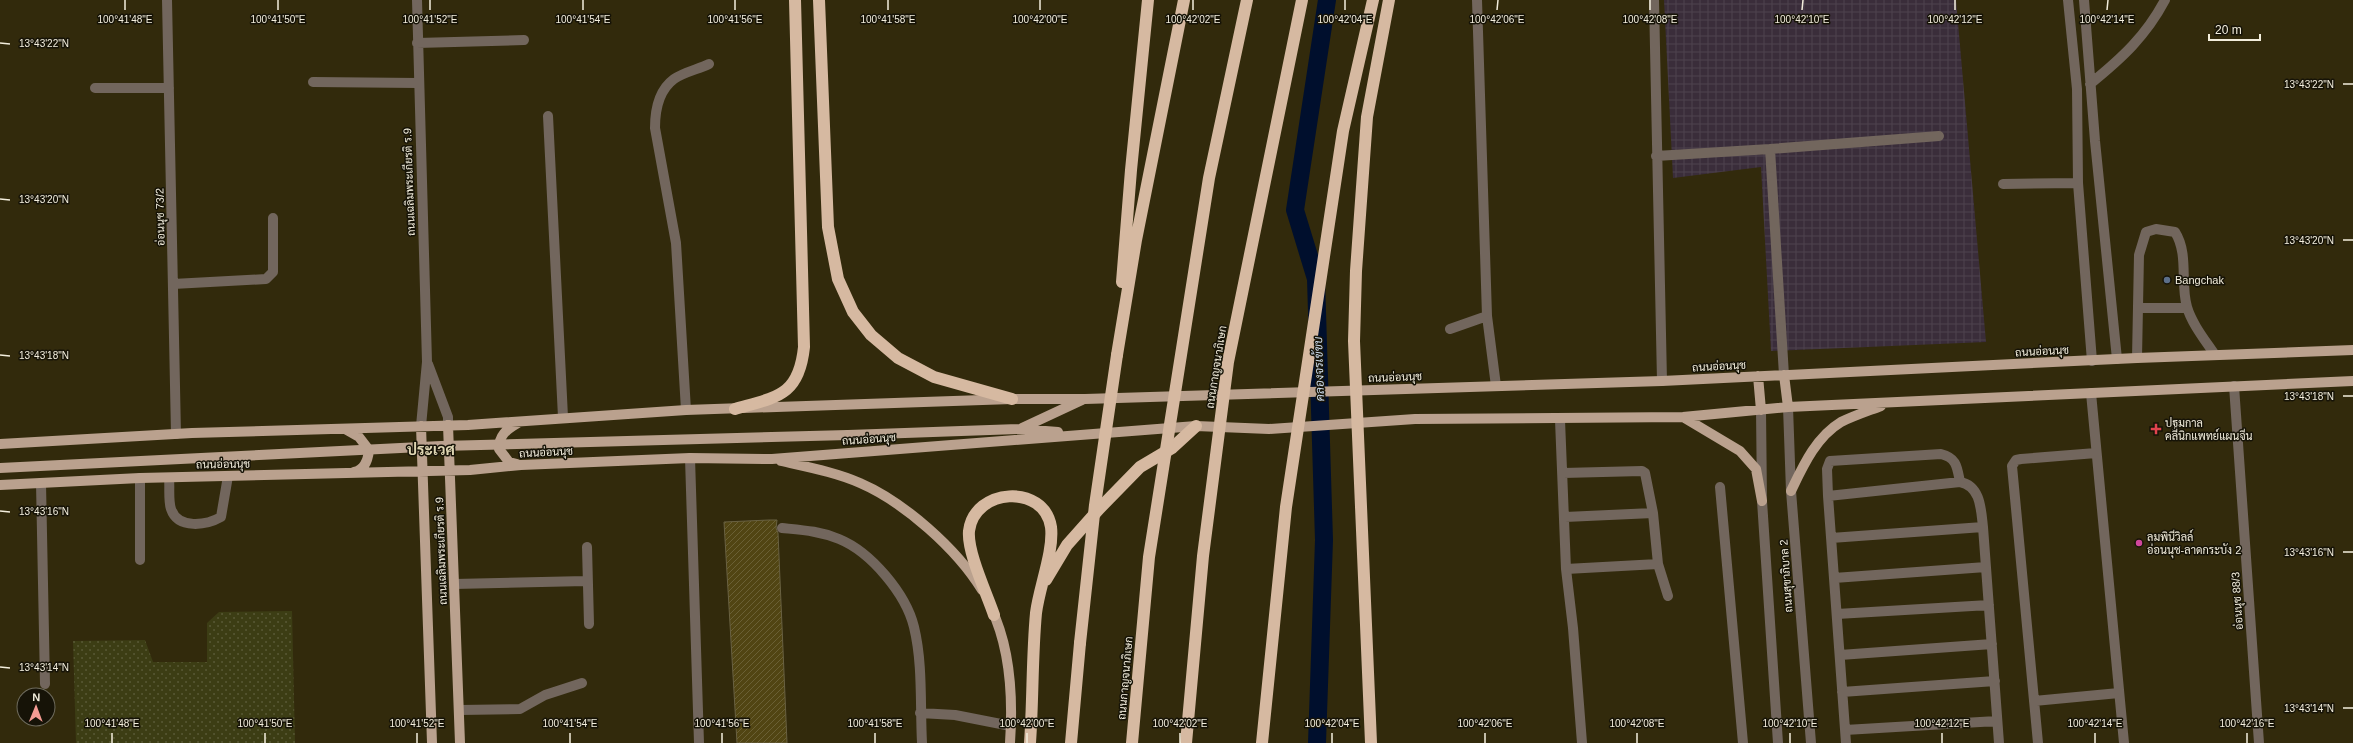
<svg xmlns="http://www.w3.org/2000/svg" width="2353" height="743" font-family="Helvetica,Sarabun,sans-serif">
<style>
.industrial{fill:url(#industrial-grid)}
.grass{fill:url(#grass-dots)}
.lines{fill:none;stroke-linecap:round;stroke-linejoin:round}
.canal{stroke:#000f2d;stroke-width:18}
.building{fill:url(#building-hatch);stroke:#696142}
.minor{stroke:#72665d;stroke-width:10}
.major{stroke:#baa18e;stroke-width:10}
.highway{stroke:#d6b9a1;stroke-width:12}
.major-bridge{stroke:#baa18e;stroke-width:10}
.highway-bridge{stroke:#d6b9a1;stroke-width:12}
.ticks{fill:none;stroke:#f3eedd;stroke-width:1.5}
.service-dot{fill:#5c6f8a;stroke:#161307;stroke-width:1.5}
.health-dot{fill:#e0444e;stroke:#161307;stroke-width:1.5}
.hotel-dot{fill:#d1479c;stroke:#161307;stroke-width:1.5}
.labels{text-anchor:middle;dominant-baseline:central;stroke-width:3;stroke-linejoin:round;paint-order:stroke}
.street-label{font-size:11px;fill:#f3eedd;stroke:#161307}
.poi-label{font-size:11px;fill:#f3eedd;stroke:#161307;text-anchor:start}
.water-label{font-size:12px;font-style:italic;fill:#cddced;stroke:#161307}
.district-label{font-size:15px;font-weight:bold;fill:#dfd6b3;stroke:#161307}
.ticks-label{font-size:10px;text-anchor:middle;fill:#f3eedd;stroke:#161307;stroke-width:3;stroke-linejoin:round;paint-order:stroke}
</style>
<defs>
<pattern id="industrial-grid" width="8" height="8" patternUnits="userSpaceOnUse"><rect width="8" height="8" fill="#3a2d3a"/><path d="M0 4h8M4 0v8" fill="none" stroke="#4d424d"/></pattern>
<pattern id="grass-dots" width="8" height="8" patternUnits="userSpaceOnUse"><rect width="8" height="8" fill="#3c3d14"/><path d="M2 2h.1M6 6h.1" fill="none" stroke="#595936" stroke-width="1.8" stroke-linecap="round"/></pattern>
<pattern id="building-hatch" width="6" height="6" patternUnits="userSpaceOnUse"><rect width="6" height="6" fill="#514513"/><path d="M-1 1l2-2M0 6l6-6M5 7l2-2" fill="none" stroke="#6a6035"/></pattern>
</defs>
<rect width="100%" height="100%" fill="#322a0c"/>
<!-- industrial -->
<path class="industrial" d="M1664,0h292l30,342 -215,9 -10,-184 -88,11z"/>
<!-- grass -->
<path class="grass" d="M292,611l3,132h-219l-3,-102 72,-1 8,22h54v-39l12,-11z"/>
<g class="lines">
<!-- canal -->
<path class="canal" d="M1317,743l7,-203 -8,-261 -21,-69 32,-210"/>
</g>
<!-- building -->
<path class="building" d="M769,520h8l-1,8 2,5 9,210h-50l-13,-221z"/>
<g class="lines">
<!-- minor -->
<path class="minor" d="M167,0l9,434
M417,0l10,362 -6,64
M1477,0l10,316 9,70
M1654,0l8,381
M2068,0l9,89 1,94 14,178
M2084,0l11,141 22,218
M417,43l107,-3
M313,82l105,1
M2090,84c32,-26 56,-48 75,-84
M95,88h74
M548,116l15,301
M1770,149l169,-13
M1656,156l114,-7 14,226
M2003,184l75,-1
M173,284l93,-5 7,-7v-54
M2138,308h49
M1450,329l37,-13
M2137,358l2,-103 7,-23 10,-3 19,3c14,22 5,51 12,75 5,17 18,33 28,48
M428,364l20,53v8
M2234,386l25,357
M2091,393l33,350
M1788,407l3,84 20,252
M686,410l-10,-167 -21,-115c0,-17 4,-38 19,-49 10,-7 25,-10 35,-15
M1761,410l1,91 16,242
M1560,420l6,149 7,59 9,115
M690,458l9,285
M1563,473l79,-2 3,2 8,40 5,51 10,32
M169,478c1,9 -1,22 2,31 7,21 36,16 50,8l7,-41
M41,483l4,201
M1720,487l23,256
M1828,496l132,-14c21,4 21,28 23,45l16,216
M1565,517l88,-4
M782,528c20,2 38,3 57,11 32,13 67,55 75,88 9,37 6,78 8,116
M1831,538l152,-11
M587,547l2,77
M140,560v-82
M1566,569l92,-5
M1834,578l152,-11
M454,584l132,-3
M1837,614l152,-9
M1840,655l152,-11
M1842,692l153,-11
M2034,701l85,-8
M460,710l60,-1 25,-14 37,-12
M920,713l35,2 56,11
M1845,730l152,-9
M1846,743l-18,-247 -1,-27 3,-8 111,-7c16,4 16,13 19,28
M2038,743l-26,-277 4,-6 5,-1 75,-6"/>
<!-- major -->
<path class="major" d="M1784,375l4,32
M1758,376l3,34
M1683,417l57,34 16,18 6,32
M448,425l12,318
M421,426l11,317
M1022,428l60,-28
M345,429l14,8 10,13c-1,10 -4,20 -15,22
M848,435l172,-6 38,3
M0,444l192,-11 276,-8 218,-15 326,-11h73l577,-18 475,-23 216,-8
M781,461c26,6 54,11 79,22 44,19 97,66 122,107
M517,464l-8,-2 -10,-13c0,-14 7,-19 19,-26
M0,485l140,-7 330,-8 51,-5 169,-7 82,1 424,-33 73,3 146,-10 268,-2 105,-10 565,-26
M1791,491c12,-25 25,-54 50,-69 12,-6 27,-11 40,-16
M991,608c20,41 22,91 19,135"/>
<!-- highway -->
<path class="highway" d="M819,0l9,227 10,52 15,33 18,23 27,23 36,19 78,22
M1122,282l9,-112 17,-170
M1117,355l19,-115 48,-240
M735,409c42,-12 64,-13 69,-62l-9,-347
M1046,580l21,-35 32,-36 41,-42 32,-19 24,-22
M994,615c-7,-21 -27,-63 -25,-84 5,-43 75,-48 82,-4 3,24 -12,61 -15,86 -4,43 -3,87 -6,130
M1071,743l9,-100"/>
<!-- major-bridge -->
<path class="major-bridge" d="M0,468l441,-22 407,-11"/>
<!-- highway-bridge -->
<path class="highway-bridge" d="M1080,643l15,-138 22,-150
M1132,743l17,-186 60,-379 38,-178
M1186,743l17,-187 25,-194 74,-362
M1262,743l24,-236 57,-376 30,-131
M1371,743l-17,-402 2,-70 11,-154 22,-117"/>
</g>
<!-- ticks -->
<path class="ticks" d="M125,10v-10M278,10v-10M430,10v-10M583,10v-10M735,10v-10M888,10v-10M1040,10v-10M1193,10v-10M1345,10v-10M1497,10l1,-10M1650,10v-10M1802,10l1,-10M1955,10v-10M2107,10l1,-10M0,43l10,1M2343,84h10M0,199l10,1M2343,240h10M0,355l10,1M2343,396h10M0,511l10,1M2343,552h10M0,667l10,1M2343,708h10M112,743v-10M265,743v-10M417,743v-10M570,743v-10M722,743v-10M875,743v-10M1027,743v-10M1180,743v-10M1332,743v-10M1485,743v-10M1637,743v-10M1790,743v-10M1942,743v-10M2095,743v-10M2247,743v-10"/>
<!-- markers -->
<circle class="service-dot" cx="2167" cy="280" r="4"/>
<path class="health-dot" d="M2154 423h4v4h4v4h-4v4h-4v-4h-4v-4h4z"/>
<circle class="hotel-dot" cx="2139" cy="543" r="4"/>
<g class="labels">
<!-- street labels -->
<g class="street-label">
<text transform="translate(409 182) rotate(-92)">ถนนเฉลิมพระเกียรติ ร.9</text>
<text transform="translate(160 217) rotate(-91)">อ่อนนุช 73/2</text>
<text transform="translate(2042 351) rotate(-3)">ถนนอ่อนนุช</text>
<text transform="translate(1719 366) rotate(-3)">ถนนอ่อนนุช</text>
<text transform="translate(1216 367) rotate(-81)">ถนนกาญจนาภิเษก</text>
<text transform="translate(1395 377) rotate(-2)">ถนนอ่อนนุช</text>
<text transform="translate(869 439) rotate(-4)">ถนนอ่อนนุช</text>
<text transform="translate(546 452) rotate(-3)">ถนนอ่อนนุช</text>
<text transform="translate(223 464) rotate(-1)">ถนนอ่อนนุช</text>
<text transform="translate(441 551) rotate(-92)">ถนนเฉลิมพระเกียรติ ร.9</text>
<text transform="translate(1786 576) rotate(-94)">ถนนสุขาภิบาล 2</text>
<text transform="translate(2237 601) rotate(-94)">อ่อนนุช 88/3</text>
<text transform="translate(1125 678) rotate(-85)">ถนนกาญจนาภิเษก</text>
</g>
<!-- poi labels -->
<g class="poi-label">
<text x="2175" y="280">Bangchak</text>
<text x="2165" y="423">ปฐมกาล<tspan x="2165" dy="13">คลีนิกแพทย์แผนจีน</tspan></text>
<text x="2147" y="537">ลุมพินีวิลล์<tspan x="2147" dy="13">อ่อนนุช-ลาดกระบัง 2</tspan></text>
</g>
<!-- water labels -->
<g class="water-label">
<text transform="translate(1319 369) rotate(-92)">คลองจรเข้ขบ</text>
</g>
<!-- district labels -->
<g class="district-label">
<text x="431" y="449">ประเวศ</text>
</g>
</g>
<g class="ticks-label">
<text x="125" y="23">100°41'48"E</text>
<text x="278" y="23">100°41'50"E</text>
<text x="430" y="23">100°41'52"E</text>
<text x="583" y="23">100°41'54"E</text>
<text x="735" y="23">100°41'56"E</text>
<text x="888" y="23">100°41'58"E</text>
<text x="1040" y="23">100°42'00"E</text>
<text x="1193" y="23">100°42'02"E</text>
<text x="1345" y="23">100°42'04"E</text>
<text x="1497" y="23">100°42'06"E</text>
<text x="1650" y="23">100°42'08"E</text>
<text x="1802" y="23">100°42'10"E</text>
<text x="1955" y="23">100°42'12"E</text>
<text x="2107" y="23">100°42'14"E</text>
<text x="44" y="47">13°43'22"N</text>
<text x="2309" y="88">13°43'22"N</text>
<text x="44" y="203">13°43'20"N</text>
<text x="2309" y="244">13°43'20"N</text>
<text x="44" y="359">13°43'18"N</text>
<text x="2309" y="400">13°43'18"N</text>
<text x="44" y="515">13°43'16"N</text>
<text x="2309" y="556">13°43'16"N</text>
<text x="44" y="671">13°43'14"N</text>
<text x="2309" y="712">13°43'14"N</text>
<text x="112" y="727">100°41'48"E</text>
<text x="265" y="727">100°41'50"E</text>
<text x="417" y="727">100°41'52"E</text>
<text x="570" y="727">100°41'54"E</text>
<text x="722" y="727">100°41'56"E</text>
<text x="875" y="727">100°41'58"E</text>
<text x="1027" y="727">100°42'00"E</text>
<text x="1180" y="727">100°42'02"E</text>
<text x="1332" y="727">100°42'04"E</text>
<text x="1485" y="727">100°42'06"E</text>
<text x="1637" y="727">100°42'08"E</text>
<text x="1790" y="727">100°42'10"E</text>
<text x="1942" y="727">100°42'12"E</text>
<text x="2095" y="727">100°42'14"E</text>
<text x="2247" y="727">100°42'16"E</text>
</g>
<!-- north arrow -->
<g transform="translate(36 707) rotate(1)"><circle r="19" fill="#161307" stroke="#6e6b5d"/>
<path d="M0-3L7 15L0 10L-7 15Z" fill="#f59c93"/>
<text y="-6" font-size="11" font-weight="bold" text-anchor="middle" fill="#f3eedd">N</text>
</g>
<!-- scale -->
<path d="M2209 34v6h51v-6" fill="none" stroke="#f3eedd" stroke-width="2"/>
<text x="2215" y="34" font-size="12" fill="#f3eedd" stroke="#161307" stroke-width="3" paint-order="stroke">20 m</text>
</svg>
